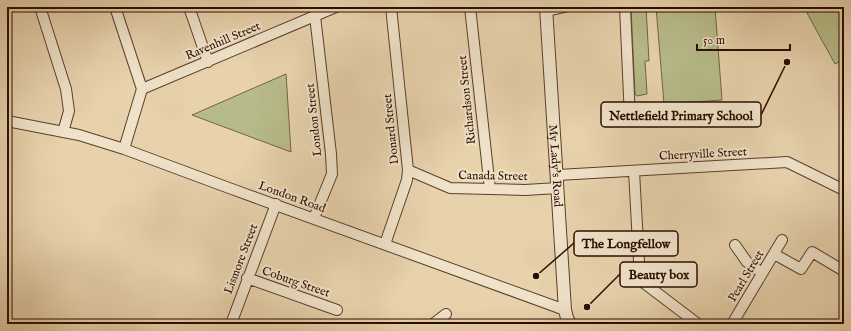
<svg xmlns="http://www.w3.org/2000/svg" width="851" height="331" font-family="'IM FELL English',serif">
<style>
.green{fill:#b7bb89;stroke:#726445}
.lines{fill:none;stroke-linecap:round;stroke-linejoin:round}
.minor-casing{stroke:#5b3e2c;stroke-width:12}
.tertiary-casing{stroke:#5b3e2c;stroke-width:14}
.minor{stroke:#efe2c9;stroke-width:10}
.tertiary{stroke:#efe2c9;stroke-width:12}
.labels{text-anchor:middle;dominant-baseline:central;stroke-width:4;stroke-linejoin:round;paint-order:stroke}
.street-label{font-size:12px;fill:#2c0c01;stroke:#efe2c9}
.leader{fill:none;stroke:#2c0c01;stroke-width:1.5}
.callout-dot{fill:#2c0c01;stroke:#efe2c9;stroke-width:1.5}
.callout{fill:#efe2c9;stroke:#2c0c01;stroke-width:1.5}
.callout-label{font-size:13px;text-anchor:middle;font-weight:bold;fill:#2c0c01}
</style>
<rect width="100%" height="100%" fill="#e7d2ac"/>
<filter id="stains"><feTurbulence type="fractalNoise" baseFrequency=".005" numOctaves="4"/><feColorMatrix values="0 0 0 0 .2 0 0 0 0 .09 0 0 0 0 .02 0 0 0 .5 -.17"/></filter>
<radialGradient id="worn" r=".72"><stop offset=".6" stop-color="#630" stop-opacity="0"/><stop offset="1" stop-color="#630" stop-opacity=".3"/></radialGradient>
<!-- green -->
<path class="green" d="M631,7h15l3,54h-4l2,33 -10,2 -2,-2z
M656,7h59l7,93 -58,4z
M826,7h17l1,1v51l-9,5 -28,-51 8,-5z
M286,74l5,78 -99,-37z"/>
<g class="lines">
<!-- minor casing -->
<g class="minor-casing">
<path id="minor" d="M40,7l26,82 3,22 -6,21
M115,7l27,82 -18,60
M189,7l19,55
M470,7l20,182
M625,7l5,111
M547,11l17,-4
M142,89l194,-82
M629,110l17,-2
M7,121l72,14 45,14 105,39 336,122
M408,170l42,18 75,2 33,-2
M634,171l6,109 58,44
M558,175l229,-13 57,28
M314,218l18,-44 -1,-20 -16,-138
M385,244l22,-64 1,-10 -17,-163
M735,245l12,17 15,11
M774,254l27,15 11,-17 32,19
M247,278l90,32
M231,324l45,-120
M433,324l13,-10
M732,324l50,-84"/>
</g>
<!-- tertiary casing -->
<g class="tertiary-casing">
<g id="tertiary">
<path id="s1" d="M546,7l19,303 2,8 3,6"/>
</g>
</g>
<!-- minor -->
<use href="#minor" class="minor"/>
<!-- tertiary -->
<use href="#tertiary" class="tertiary"/>
</g>
<g class="labels">
<!-- street labels -->
<g class="street-label">
<text transform="translate(223 41) rotate(-23)">Ravenhill Street</text>
<text transform="translate(467 100) rotate(-96)">Richardson Street</text>
<text transform="translate(314 120) rotate(-96)">London Street</text>
<text transform="translate(391 129) rotate(-96)">Donard Street</text>
<text transform="translate(703 154) rotate(-3)">Cherryville Street</text>
<text stroke="none"><textPath href="#s1" startOffset="159">My Lady's Road</textPath></text>
<text transform="translate(493 176) rotate(1)">Canada Street</text>
<text transform="translate(292 197) rotate(20)">London Road</text>
<text transform="translate(241 259) rotate(-69)">Lismore Street</text>
<text transform="translate(746 276) rotate(-59)">Pearl Street</text>
<text transform="translate(296 282) rotate(19)">Coburg Street</text>
</g>
</g>
<!-- callouts -->
<path class="leader" d="M787 62L761 115M536 276L574 243M587 307L620 274"/>
<g class="callout-dot">
<circle cx="787" cy="62" r="4"/>
<circle cx="536" cy="276" r="4"/>
<circle cx="587" cy="307" r="4"/>
</g>
<g class="callout">
<rect x="601" y="102" width="160" height="25" rx="4"/>
<rect x="574" y="231" width="104" height="25" rx="4"/>
<rect x="620" y="262" width="77" height="25" rx="4"/>
</g>
<g class="callout-label">
<text x="681" y="120">Nettlefield Primary School</text>
<text x="626" y="248">The Longfellow</text>
<text x="659" y="279">Beauty box</text>
</g>
<!-- margin -->
<rect width="851" height="331" fill="none" stroke="#e7d2ac" stroke-width="24"/>
<rect x="8" y="8" width="835" height="315" fill="none" stroke="#2c0c01" stroke-width="2"/>
<rect x="12" y="12" width="827" height="307" fill="none" stroke="#2c0c01"/>
<!-- scale -->
<path d="M697 44v6h93v-6" fill="none" stroke="#2c0c01" stroke-width="2"/>
<text x="703" y="44" font-size="12" fill="#2c0c01" stroke="#efe2c9" stroke-width="3" paint-order="stroke">50 m</text>
<rect width="100%" height="100%" filter="url(#stains)"/>
<rect width="100%" height="100%" fill="url(#worn)"/>
</svg>
